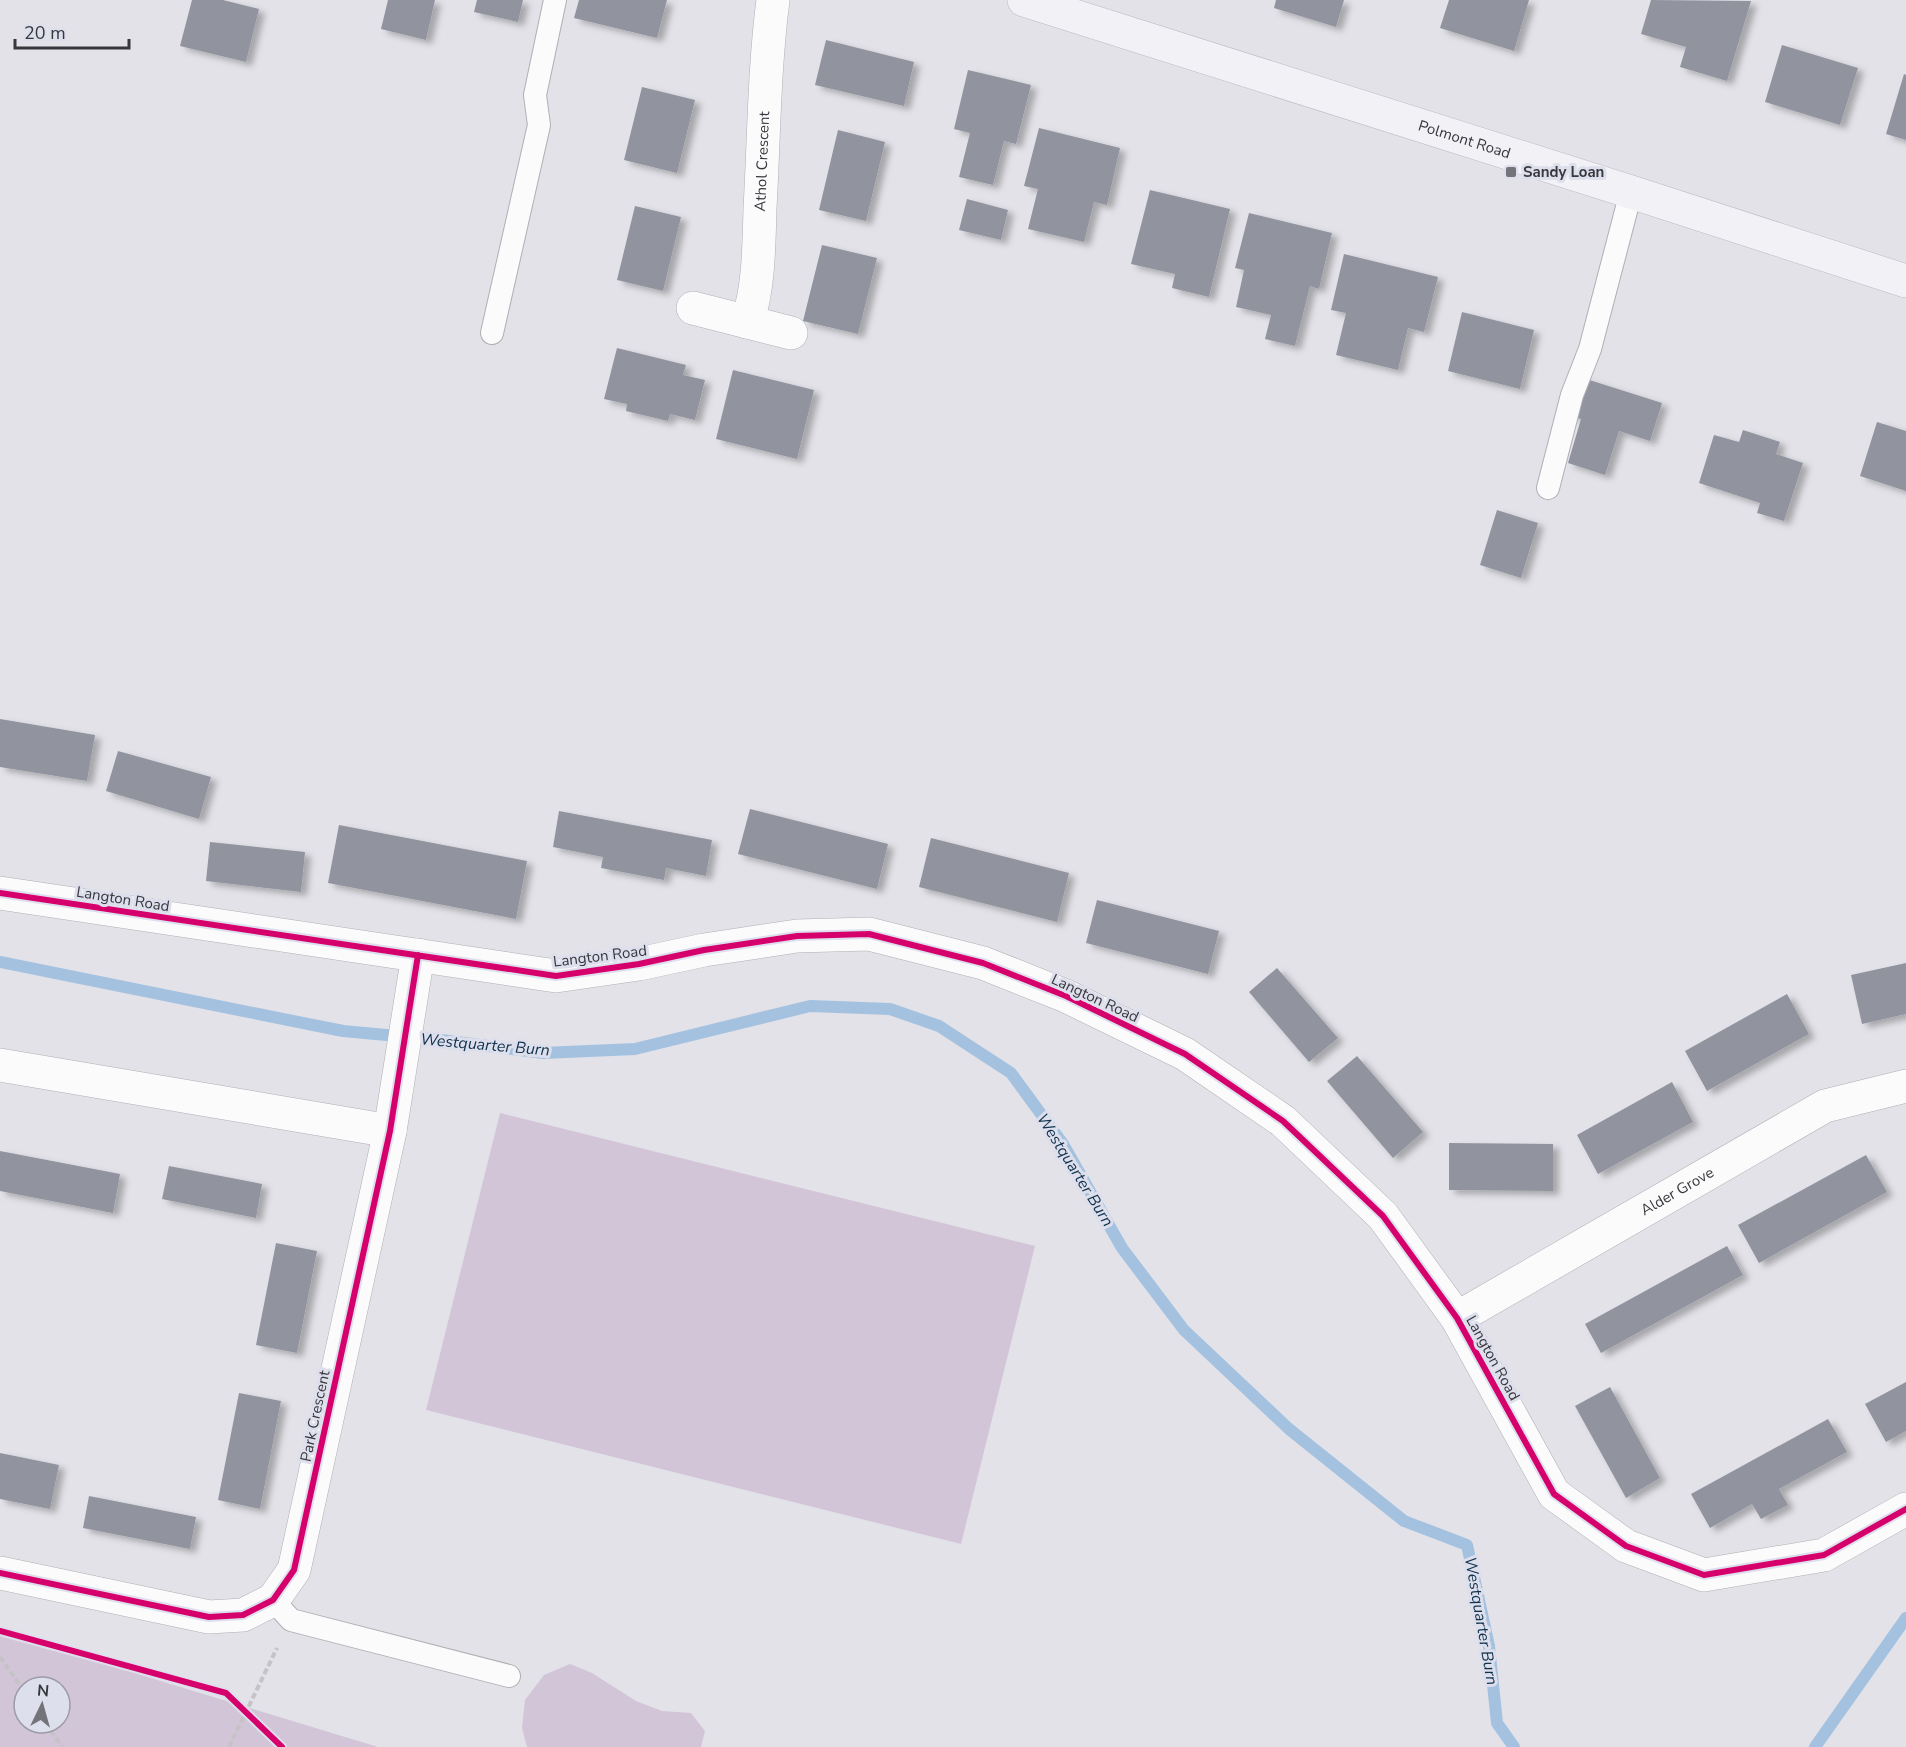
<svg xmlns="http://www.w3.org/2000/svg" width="1906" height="1747" font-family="'Nunito Sans',sans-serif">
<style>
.green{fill:#d3c5d8;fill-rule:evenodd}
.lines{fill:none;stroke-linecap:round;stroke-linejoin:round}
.stream{stroke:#a4c2e0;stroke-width:12}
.building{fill:#91949f;filter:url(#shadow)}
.service-casing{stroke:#afafb4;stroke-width:24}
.minor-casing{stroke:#afafb4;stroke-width:34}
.primary-casing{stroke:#bdbac5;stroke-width:34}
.path{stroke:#c4c4c6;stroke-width:4;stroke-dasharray:6 3;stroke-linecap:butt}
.service{stroke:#fbfbfc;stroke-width:22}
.minor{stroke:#fbfbfc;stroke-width:33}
.primary{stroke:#f2f1f6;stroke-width:33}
.cycleway-casing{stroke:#dedfec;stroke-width:10}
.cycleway{stroke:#d6006c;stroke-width:6}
.poi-dot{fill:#737379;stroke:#dedfec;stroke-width:2}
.labels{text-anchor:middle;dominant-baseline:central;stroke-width:6;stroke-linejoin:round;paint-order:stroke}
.street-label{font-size:15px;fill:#37373d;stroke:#dedfec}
.poi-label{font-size:15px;font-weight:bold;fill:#37373d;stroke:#dedfec;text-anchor:start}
.water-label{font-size:16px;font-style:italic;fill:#10324d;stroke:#dedfec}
</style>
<defs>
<filter id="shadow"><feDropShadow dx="6" dy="4" stdDeviation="3" flood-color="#0004"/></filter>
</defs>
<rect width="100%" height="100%" fill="#e2e2e8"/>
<!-- green -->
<path class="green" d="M500,1113l535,133 -74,298 -535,-134z
M0,1632l378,115h-378zM24,1687h36v36h-36z
M570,1664l22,9 44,28 26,10 29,2 14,18 -4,16h-174l-5,-19 3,-28 19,-25z"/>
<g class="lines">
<!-- stream -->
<path class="stream" d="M0,962l343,69 98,9 102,13 92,-4 175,-43 80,3 49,17 72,47 52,71 59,104 62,82 105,99 115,92 63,24 22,101 8,77 17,24
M1815,1747l91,-129"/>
</g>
<!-- building -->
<path class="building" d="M192,0h31l36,9 -13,53 -66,-16z
M388,0h47l-9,40 -45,-11z
M477,0h46l-5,22 -44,-10z
M579,0h88l-10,38 -83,-20z
M1276,0h68l-8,27 -62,-19z
M1449,0h80l-15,51 -74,-23z
M1651,0l100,1 -24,80 -47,-14 6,-20 -45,-13z
M826,40l88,22 -10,44 -89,-21z
M1782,45l76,23 -18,57 -75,-23z
M968,70l63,15 -15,59 -12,-3 -11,44 -34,-8 11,-44 -16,-4z
M1904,74l2,1v65l-20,-6z
M642,87l53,13 -18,73 -53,-13z
M1039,128l81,20 -13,57 -13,-3 -10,40 -56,-13 10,-40 -14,-3z
M838,130l47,12 -19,79 -47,-11z
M1150,190l80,19 -21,88 -37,-9 3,-14 -44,-10z
M967,199l41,11 -7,30 -42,-10z
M635,206l46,11 -18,74 -46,-11z
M1249,213l83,20 -13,56 -9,-3 -15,60 -30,-7 6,-24 -35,-8 8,-37 -9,-2z
M822,245l55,13 -19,76 -55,-13z
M1344,254l94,23 -14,55 -16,-4 -10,42 -62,-15 10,-42 -15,-3z
M1462,312l72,18 -14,59 -72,-18z
M617,348l69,17 -3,10 22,5 -10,40 -25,-6 -2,7 -42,-10 1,-7 -23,-5z
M733,370l81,20 -17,69 -81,-20z
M1583,378l79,25 -12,38 -31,-10 -14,44 -37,-12 13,-44 -10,-3z
M1877,422l29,9v60l-46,-15z
M1743,430l37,12 -4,12 27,9 -19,58 -27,-8 3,-10 -61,-20 15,-48 25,7z
M1497,510l41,13 -17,55 -41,-13z
M0,719l95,16 -8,46 -87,-14z
M118,751l93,26 -12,42 -93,-28z
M750,809l138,35 -11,45 -139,-35z
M559,811l153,29 -6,36 -40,-8 -2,12 -63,-12 2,-11 -50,-10z
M339,825l188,36 -11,58 -188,-36z
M931,838l138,35 -12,49 -138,-35z
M210,842l95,10 -4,40 -95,-11z
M1097,900l122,31 -11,43 -122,-31z
M1906,963v51l-44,10 -11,-49z
M1277,968l61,70 -29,24 -60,-70z
M1787,994l22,40 -102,57 -22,-40z
M1357,1056l66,76 -30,26 -66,-77z
M1672,1082l21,40 -95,52 -21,-39z
M1449,1143l104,1v47l-104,-1z
M0,1151l120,23 -7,39 -113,-22z
M1866,1155l21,37 -128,71 -21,-38z
M169,1166l93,18 -6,34 -94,-19z
M276,1243l41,8 -20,102 -41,-8z
M1727,1246l16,29 -142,78 -16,-29z
M1906,1382v49l-20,11 -21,-38z
M1610,1387l50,91 -34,20 -51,-92z
M239,1393l42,8 -21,108 -42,-9z
M1828,1419l19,33 -68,37 9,16 -27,14 -9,-15 -42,24 -19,-34z
M0,1453l59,12 -9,44 -50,-10z
M89,1496l107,21 -6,32 -107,-21z"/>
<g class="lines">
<!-- service casing -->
<g class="service-casing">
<path id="service" d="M492,333l47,-208 -4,-30 20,-95
M1548,488l24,-93 18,-46 41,-157
M273,1600l18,20 218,56"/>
</g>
<!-- minor casing -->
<g class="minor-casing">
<g id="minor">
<path d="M693,308l98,25"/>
<path id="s1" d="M747,322c12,-32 12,-79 13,-114 4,-69 4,-139 13,-208"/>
<path d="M0,893l556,83 83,-12 65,-14 93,-14 72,-2 114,29 83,33 119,58 98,67 100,95 74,102 97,176 72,52 78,29 120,-20 82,-46"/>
<path d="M0,1065l390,66"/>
<path id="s2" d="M1457,1318l368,-212 81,-20"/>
<path d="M0,1573l209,44 34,-2 30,-15 21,-30 96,-439 28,-176"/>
</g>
</g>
<!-- primary casing -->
<g class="primary-casing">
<g id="primary">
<path id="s3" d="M1024,0l607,192 275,89"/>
</g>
</g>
<!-- path -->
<path class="path" d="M0,1657l24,34
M46,1723l16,24
M229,1747l48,-99"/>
<!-- service -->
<use href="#service" class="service"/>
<!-- minor -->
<use href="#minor" class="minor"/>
<!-- primary -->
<use href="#primary" class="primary"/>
<!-- cycleway casing -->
<g class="cycleway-casing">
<path id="cycleway" d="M0,893l556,83 83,-12 65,-14 93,-14 72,-2 114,29 83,33 119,58 98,67 100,95 74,102 97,176 72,52 78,29 120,-20 82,-46
M0,1573l209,44 34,-2 30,-15 21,-30 96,-439 28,-176
M0,1631l226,62 56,54"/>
</g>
<!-- cycleway -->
<use href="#cycleway" class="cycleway"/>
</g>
<!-- markers -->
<rect class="poi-dot" x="1505" y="166" width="12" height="12" rx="3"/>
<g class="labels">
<!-- street labels -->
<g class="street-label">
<text stroke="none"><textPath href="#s3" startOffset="462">Polmont Road</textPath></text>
<text stroke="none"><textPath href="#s1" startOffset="162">Athol Crescent</textPath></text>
<text transform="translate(123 899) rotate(9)">Langton Road</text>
<text transform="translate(600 956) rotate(-7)">Langton Road</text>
<text transform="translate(1095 998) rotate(25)">Langton Road</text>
<text stroke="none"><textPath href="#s2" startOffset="254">Alder Grove</textPath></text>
<text transform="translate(1493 1358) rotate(61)">Langton Road</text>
<text transform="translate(315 1416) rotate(-78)">Park Crescent</text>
</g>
<!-- poi labels -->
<g class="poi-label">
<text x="1523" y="172">Sandy Loan</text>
</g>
<!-- water labels -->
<g class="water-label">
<text transform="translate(485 1045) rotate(5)">Westquarter Burn</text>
<text transform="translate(1075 1170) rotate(58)">Westquarter Burn</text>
<text transform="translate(1481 1621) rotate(80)">Westquarter Burn</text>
</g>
</g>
<!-- north arrow -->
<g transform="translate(42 1705) rotate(5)"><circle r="28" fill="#dedfec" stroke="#9b9ca6" stroke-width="1.5"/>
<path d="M0-4.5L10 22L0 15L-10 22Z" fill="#737379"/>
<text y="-9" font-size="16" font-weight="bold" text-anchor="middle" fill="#37373d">N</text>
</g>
<!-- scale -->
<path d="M15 39v9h114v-9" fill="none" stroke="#37373d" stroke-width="3"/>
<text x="24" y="39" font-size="18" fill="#37373d" stroke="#dedfec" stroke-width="4.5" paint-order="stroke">20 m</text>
</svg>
